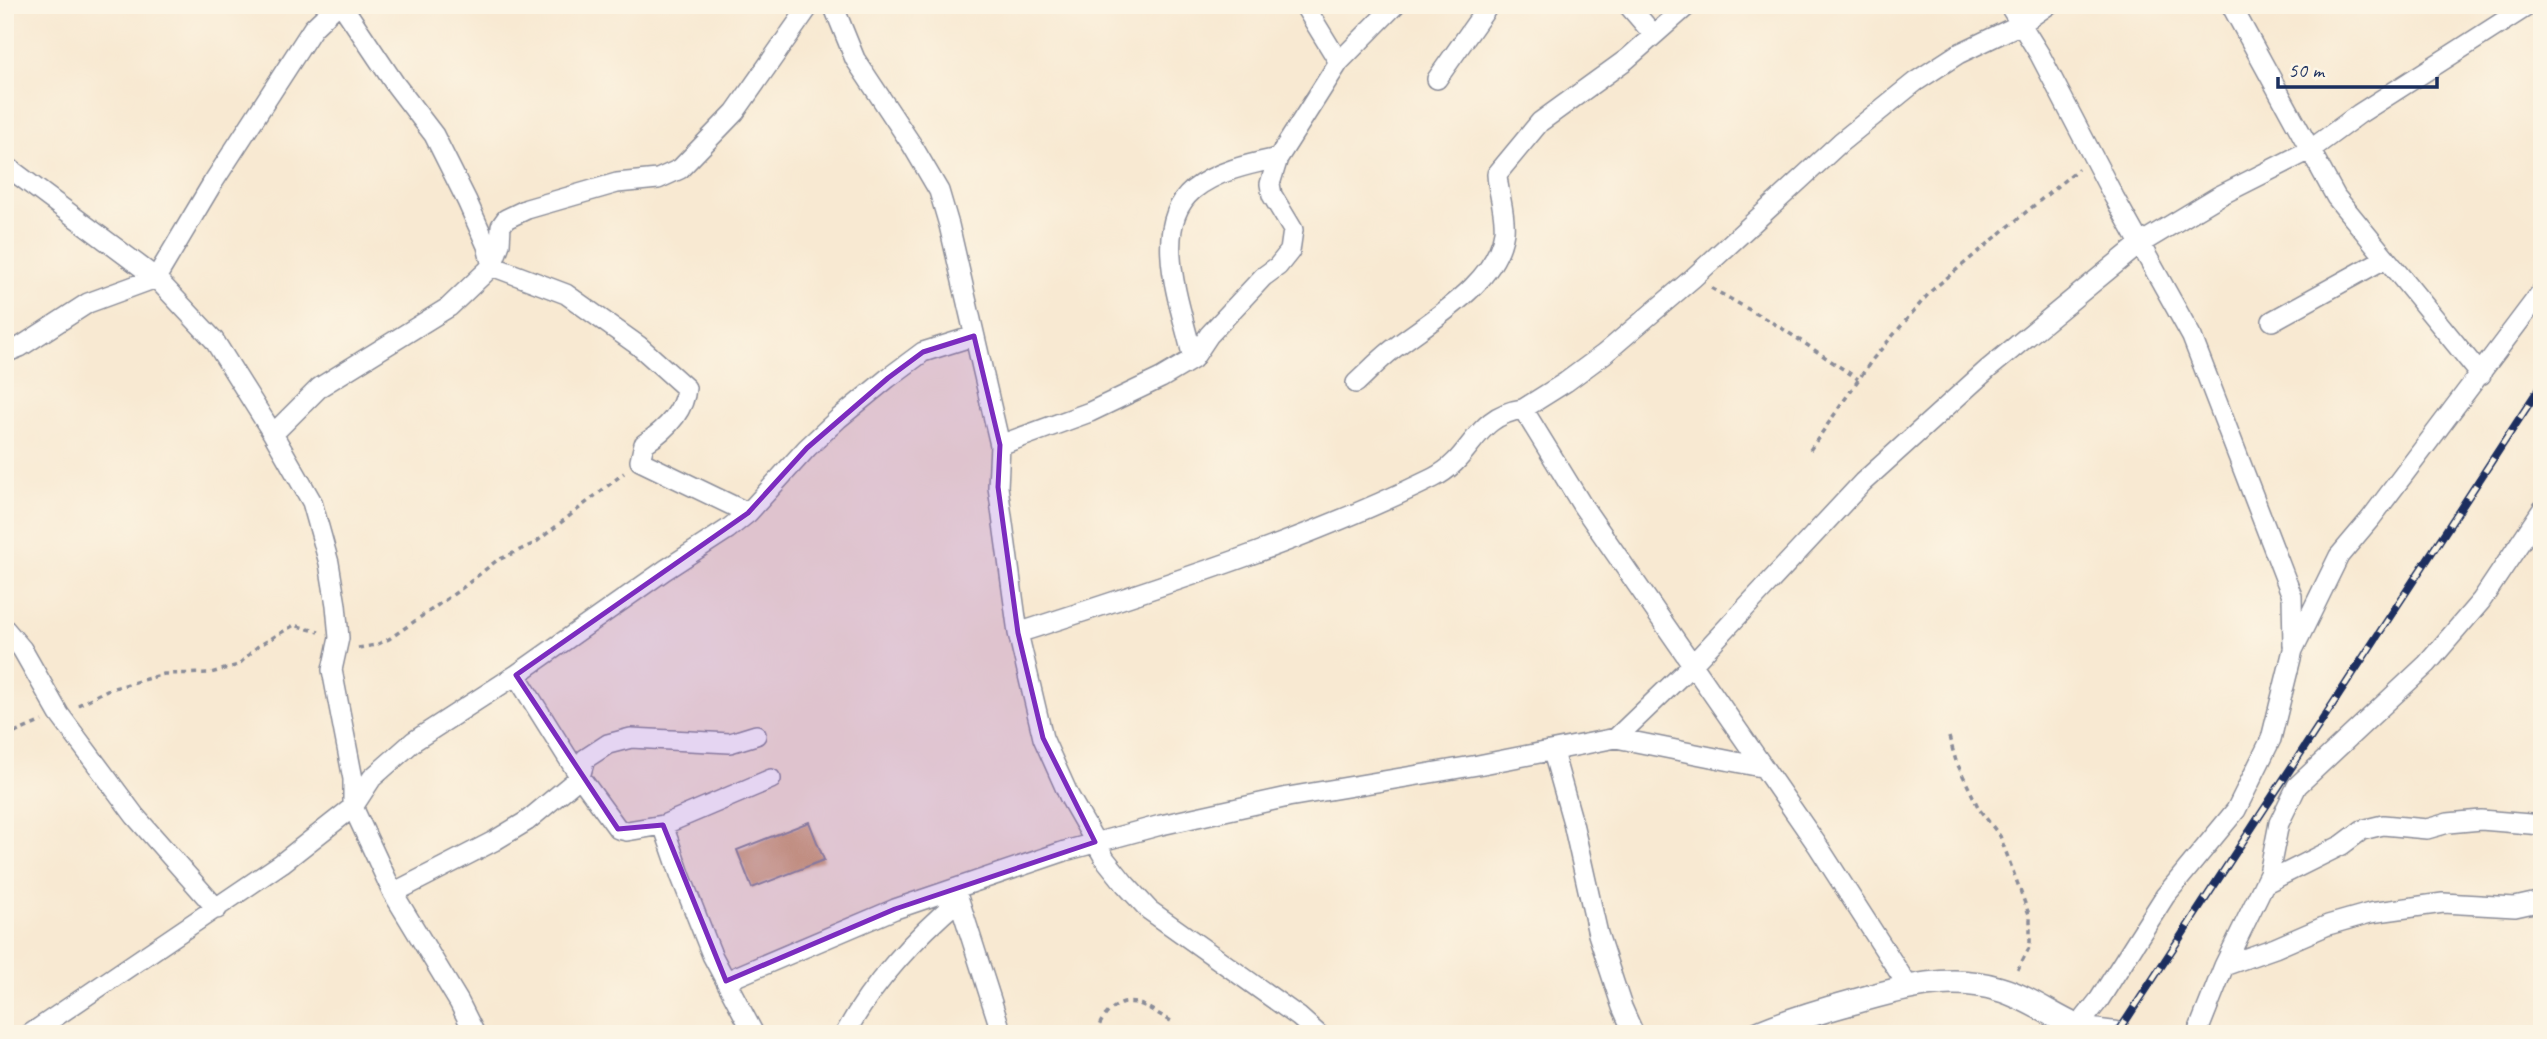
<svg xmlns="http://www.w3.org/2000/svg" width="2547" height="1039" font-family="Caveat,sans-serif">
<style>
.building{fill:#ce9e66}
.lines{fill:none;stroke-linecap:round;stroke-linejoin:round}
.minor-casing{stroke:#8a8c98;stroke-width:22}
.tertiary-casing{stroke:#8a8c98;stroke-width:27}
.path{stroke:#8a8c98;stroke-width:3.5;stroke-dasharray:5 5;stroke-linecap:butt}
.minor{stroke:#fff;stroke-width:19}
.tertiary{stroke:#fff;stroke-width:24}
.rail-casing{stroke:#1b2f5e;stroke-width:8}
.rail{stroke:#fcf5e5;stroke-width:5;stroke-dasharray:16;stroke-linecap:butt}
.marked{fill:#7b2cbf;fill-opacity:0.2;stroke:#7b2cbf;stroke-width:5;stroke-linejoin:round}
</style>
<rect width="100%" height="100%" fill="#fcf5e5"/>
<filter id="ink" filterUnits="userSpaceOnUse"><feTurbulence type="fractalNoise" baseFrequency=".0143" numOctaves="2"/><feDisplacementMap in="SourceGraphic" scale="14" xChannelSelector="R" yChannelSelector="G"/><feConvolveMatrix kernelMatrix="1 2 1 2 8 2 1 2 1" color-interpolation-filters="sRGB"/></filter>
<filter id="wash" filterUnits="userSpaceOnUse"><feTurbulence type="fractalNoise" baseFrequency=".00686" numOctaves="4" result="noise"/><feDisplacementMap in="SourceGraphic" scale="28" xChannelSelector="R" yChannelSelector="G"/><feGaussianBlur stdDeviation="1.57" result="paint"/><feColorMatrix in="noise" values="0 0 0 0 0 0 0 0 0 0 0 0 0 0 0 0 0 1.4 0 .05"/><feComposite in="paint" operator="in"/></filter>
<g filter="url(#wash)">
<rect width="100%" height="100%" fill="#f8e9d2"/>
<g id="blocks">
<!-- building -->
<path class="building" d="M809,822l15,38 -72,28 -15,-38z"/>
</g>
</g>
<g filter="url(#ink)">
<use href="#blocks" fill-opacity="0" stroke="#8a8c98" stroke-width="2"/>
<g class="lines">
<!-- minor casing -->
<g class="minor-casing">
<path id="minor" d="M342,5l53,79 39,51 33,66 20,45 5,20 74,28 73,52 47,42c-2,25 -22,43 -42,56l-4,17 108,52
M833,5l22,54 57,86 27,46 10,34 51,220 -2,42 20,146 25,105 26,58 36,63 20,25 24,26 150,107 19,17
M1304,5l35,57
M1628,5l26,30
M2009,5l31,50 74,142 78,140 100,259 1,49
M2231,5l105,192 145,178
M1437,79l52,-74
M5,165l151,113 58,62 59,94 39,68 17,61 7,42 3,33 -7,32 21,109v28l40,86 66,109 16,32
M2272,321l114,-63
M5,353l15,-6 68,-44 68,-25 56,-94 101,-156 24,-23
M1193,359c-10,-48 -45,-131 0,-169 23,-19 57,-26 85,-32
M1356,383c12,-11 23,-23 36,-33 38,-30 105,-66 112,-118 2,-19 -6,-38 -7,-58l43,-52 87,-63 61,-54
M273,434l47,-47 129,-80 43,-41 8,-22 1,-18 5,-7 21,-10 90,-26 41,-4 22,-10 55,-57 75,-107
M1000,445l90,-33 71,-34 32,-19 16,-24 54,-58 15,-11 12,-15 3,-21 -21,-35 -2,-11 8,-26 61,-96 56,-57
M5,629l17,20 37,65 76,102 82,93
M1018,633c140,-46 283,-90 415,-155 41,-20 40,-62 90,-69
M516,675l64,102 38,52 9,2 36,-6 18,52 31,78 42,79
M1616,738l76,-73 171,-183 125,-113 153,-126 78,-47 91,-46 49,-36 170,-109
M1553,752l20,71 25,111 24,73 12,27
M663,825l108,-46
M2264,884l78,-39 20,-15 21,-5 44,4 21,-6 33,-3 61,5
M954,892l5,8 43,134
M393,893l101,-52 33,-20 53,-44 5,-18 23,-15 23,-6 99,5 26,-8
M2224,966l51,-18 53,-23 42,-12 73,-10 72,4 27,-6
M726,981l169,-72 170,-58 96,-26 127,-28 190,-32 138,-27 145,29
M1908,986l-90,-140 -236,-341 -59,-96 43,-27 38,-28 89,-76 148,-136 74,-60 43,-28 63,-30 27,-19
M30,1034l252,-171 71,-56 19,-29 42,-37 102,-66 149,-105 63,-41 20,-16 59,-65 31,-29 50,-41 35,-26 51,-16
M845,1034c26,-49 72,-99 114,-134
M2072,1034l27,-34 66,-104 71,-86 35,-71 22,-89 46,-94 32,-38 171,-227
M2197,1034l27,-68 45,-92 10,-51 18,-37 130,-122 54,-63 61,-91"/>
</g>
<!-- tertiary casing -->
<g class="tertiary-casing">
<path id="tertiary" d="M1757,1034c32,-14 63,-23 96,-32 49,-14 96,-28 146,-13 28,8 50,25 76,37 12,6 29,6 42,8"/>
</g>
<!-- path -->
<path class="path" d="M1711,288l69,39 78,52
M1810,450l62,-90 59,-69 147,-122
M358,648l18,-3 13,-6 72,-50 35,-28 39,-18 89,-70
M78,705l29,-15 57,-16 47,-1 27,-8 19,-18 37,-22 25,7
M5,737l37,-16
M1949,737l7,24 23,48 21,27 30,81v29l-13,25
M1096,1034c5,-18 20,-35 40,-31 12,3 25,13 35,18"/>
<!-- minor -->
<use href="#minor" class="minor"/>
<!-- tertiary -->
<use href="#tertiary" class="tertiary"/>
<!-- rail casing -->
<g class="rail-casing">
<path id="rail" d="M2117,1034l425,-650"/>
</g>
<!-- rail -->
<use href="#rail" class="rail"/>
</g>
</g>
<!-- marked area -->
<path class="marked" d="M974,336l26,109 -2,42 20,146 25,105 52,104 -200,67 -169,72 -63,-156 -45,4 -102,-154 232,-162 59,-65 81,-70 35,-26z"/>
<!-- margin -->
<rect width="2547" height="1039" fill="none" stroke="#fcf5e5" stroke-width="28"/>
<!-- scale -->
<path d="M2278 77v10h159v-10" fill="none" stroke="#1b2f5e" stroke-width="3.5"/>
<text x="2288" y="77" font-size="21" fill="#1b2f5e" stroke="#fcf5e5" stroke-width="5" paint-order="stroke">50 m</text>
</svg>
